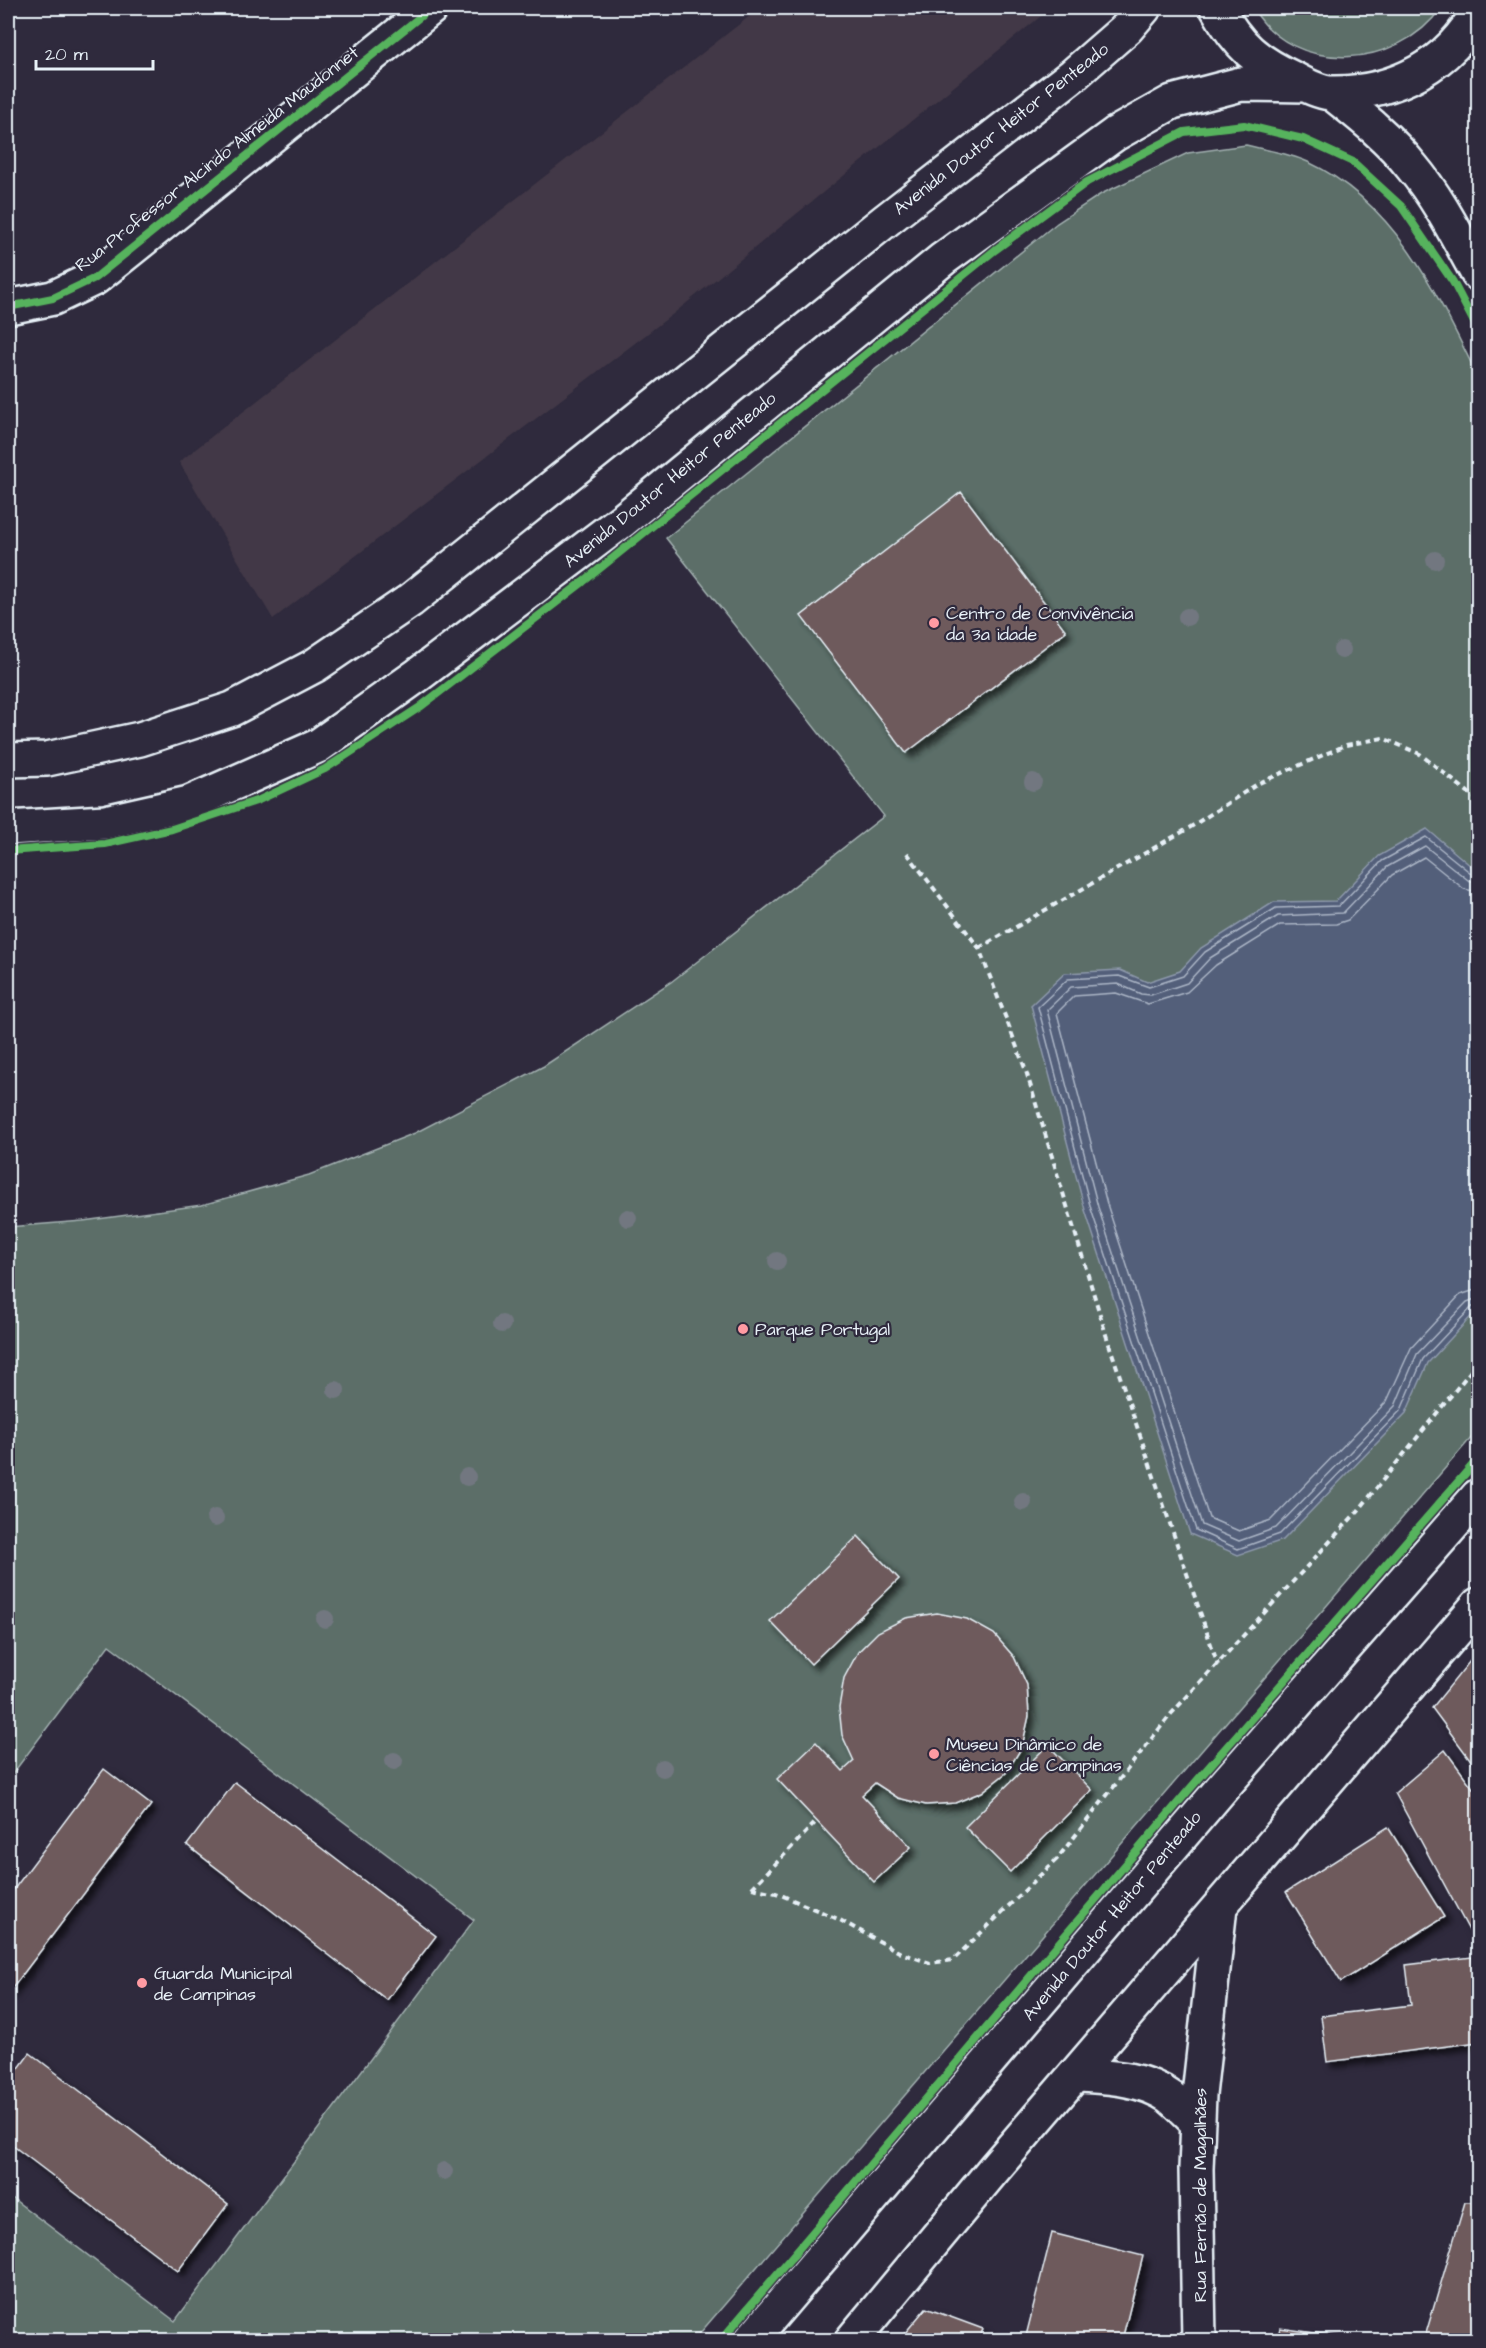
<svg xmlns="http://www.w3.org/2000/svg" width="1486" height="2348" font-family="'Architects Daughter',sans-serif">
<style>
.built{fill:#423846}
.green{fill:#5b6e68;stroke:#a2b0b0;stroke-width:1.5}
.water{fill:#525e7a;stroke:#8e99ac;stroke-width:1.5}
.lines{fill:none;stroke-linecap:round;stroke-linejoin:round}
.shore{stroke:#acb6c6;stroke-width:1.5}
.building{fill:#6e5a5b;stroke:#e8f1f8;stroke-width:1.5;filter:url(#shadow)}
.minor-casing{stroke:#e8f1f8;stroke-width:38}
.major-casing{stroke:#e8f1f8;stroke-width:38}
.path{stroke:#e8f1f8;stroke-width:4;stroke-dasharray:6 4.5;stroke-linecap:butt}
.minor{stroke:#2f2a3d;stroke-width:33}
.major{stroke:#2f2a3d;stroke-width:33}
.cycleway-casing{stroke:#2f2a3d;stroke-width:11}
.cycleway{stroke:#56b35d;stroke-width:8}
.tree{fill:#727780}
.poi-dot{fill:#ff9aa2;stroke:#2f2a3d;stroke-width:2}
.labels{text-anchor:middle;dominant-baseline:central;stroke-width:4.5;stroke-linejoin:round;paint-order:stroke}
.street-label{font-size:18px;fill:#e8f1f8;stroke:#2f2a3d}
.poi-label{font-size:18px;fill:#e8f1f8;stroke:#2f2a3d;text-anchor:start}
</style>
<defs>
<filter id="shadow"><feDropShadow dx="5.5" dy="5.5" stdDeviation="3" flood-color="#0009"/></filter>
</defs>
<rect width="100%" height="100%" fill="#2f2a3d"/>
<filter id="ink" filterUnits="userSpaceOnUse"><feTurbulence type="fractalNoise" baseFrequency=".0167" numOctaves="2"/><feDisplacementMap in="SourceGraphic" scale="12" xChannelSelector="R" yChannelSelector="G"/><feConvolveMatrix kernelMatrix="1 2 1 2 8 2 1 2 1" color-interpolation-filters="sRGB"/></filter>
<g filter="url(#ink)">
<!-- built -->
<path class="built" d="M760,8h291l-378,306 -400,305 -94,-157z"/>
<!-- green -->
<path class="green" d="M1253,8h188c-42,61 -148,69 -188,0z
M1246,145c19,5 43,8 62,17 87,40 130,133 170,215v1053l-784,910h-686v-145l167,126 299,-401 -365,-275 -101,135v-553l75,-6 119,-16 107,-30 106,-42 129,-67 127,-84 213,-166 -218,-278 391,-315 44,-29 87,-41z"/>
<!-- water -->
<path class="water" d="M1427,829l51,43v437l-50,54 -22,50 -123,127 -45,15 -48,-21 -105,-324 -54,-205 34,-32 55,-3 27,12 33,-11 21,-23 73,-46 62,-1 43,-45z"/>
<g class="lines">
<!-- shore -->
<path class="shore" d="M1478,876l-6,-2 -46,-37 -44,24 -43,45 -63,2 -71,44 -22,24 -34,11 -30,-11 -51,3 -30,28 53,202 105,321 42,19 42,-15 121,-124 22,-51 49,-52 6,-1
M1478,883l-10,-3 -43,-34 -38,21 -44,46 -65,3 -68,42 -23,25 -36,12 -10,-1 -23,-10 -47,3 -24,23 51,197 104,318 37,16 37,-13 119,-122 22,-52 50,-52 11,-4
M1478,892l-14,-3 -40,-32 -32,18 -44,45 -12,4 -56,1 -64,40 -29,27 -39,12 -32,-11 -42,3 -17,17 50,191 102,314 30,13 32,-11 116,-119 24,-53 49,-53 18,-6"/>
</g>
<!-- building -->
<path class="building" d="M961,492l105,139 -160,122 -105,-137z
M858,1536l41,43 -88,85 -41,-43z
M937,1613l30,6 27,15 20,23 13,28 2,31 -7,31 -16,26 -24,19 -27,11 -29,2 -28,-7 -23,-15 -13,12 49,52 -37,35 -97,-103 39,-37 27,29 11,-10 -12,-26 -3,-28 5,-29 14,-26 20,-20 28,-14z
M1478,1651v119l-46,-62z
M1048,1745l44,45 -82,82 -45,-45z
M1445,1750l33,45v139h-7l-76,-141z
M104,1769l47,36 -143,189v-97z
M235,1782l201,154 -49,64 -200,-155z
M1388,1827l56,90 -103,65 -55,-90z
M1472,1957l6,52v33l-151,20 -6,-46 90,-11 -5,-40z
M30,2053l198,151 -50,67 -170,-129v-59z
M1465,2202h13v138h-54z
M1052,2233l91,23 -21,84h-77l-19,-4z
M926,2308l57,21 -4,11h-80z
M1280,2328l83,12h-86z"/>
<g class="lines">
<!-- minor casing -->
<g class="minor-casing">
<path id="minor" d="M8,307l45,-9 42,-20 336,-270
M1078,2075c30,2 66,3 92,22 10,8 19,18 28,26
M1199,2340l-3,-171 3,-74 21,-188"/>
</g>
<!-- major casing -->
<g class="major-casing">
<path id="major" d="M1217,8c22,39 39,53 79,72 11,6 27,14 39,13 61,0 115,-29 143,-82
M1333,94c28,22 57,45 79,73 27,32 46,71 66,107
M8,760l39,-1 93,-20 92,-30 82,-43 97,-66 474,-379 188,-146 54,-47 17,-20
M8,828l97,-6 84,-19 129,-57 100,-71 205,-155 320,-261 172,-125 57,-32 69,-18 65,1
M751,2340l471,-552 256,-292
M852,2340l142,-171 484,-564"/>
</g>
<!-- path -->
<path class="path" d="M907,853l72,95 47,123 82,270 110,324
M979,948l210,-120 70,-45 87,-38 37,-7 37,16 58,46
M752,1888l24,5 62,26 63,34 29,10 23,-3 104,-101 114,-145 187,-203 120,-149
M752,1888l65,-67"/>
<!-- minor -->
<use href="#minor" class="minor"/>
<!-- major -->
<use href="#major" class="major"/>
<!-- cycleway casing -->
<g class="cycleway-casing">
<path id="cycleway" d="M8,307l45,-9 42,-20 336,-270
M8,851l97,-7 67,-15 87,-29 66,-31 95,-62 163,-125 412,-332 92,-68 97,-50 60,-7 59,14 50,23 48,44 52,76 25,48
M721,2340l467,-549 290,-332"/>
</g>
<!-- cycleway -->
<use href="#cycleway" class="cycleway"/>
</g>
<!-- trees -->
<g class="tree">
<circle cx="1435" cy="560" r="9"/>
<circle cx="1187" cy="617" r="9"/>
<circle cx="1342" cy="650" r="9"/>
<circle cx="1033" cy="782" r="9"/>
<circle cx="628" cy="1218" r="9"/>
<circle cx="777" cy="1261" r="9"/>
<circle cx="502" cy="1324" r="9"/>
<circle cx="336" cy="1390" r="9"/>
<circle cx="467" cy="1477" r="9"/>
<circle cx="1023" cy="1502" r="9"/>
<circle cx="215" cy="1518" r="9"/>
<circle cx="325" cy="1619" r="9"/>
<circle cx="394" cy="1761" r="9"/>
<circle cx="663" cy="1768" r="9"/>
<circle cx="444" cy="2171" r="9"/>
</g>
</g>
<!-- markers -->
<g class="poi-dot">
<circle cx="934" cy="623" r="6"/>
<circle cx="743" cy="1329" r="6"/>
<circle cx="934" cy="1754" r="6"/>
<circle cx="142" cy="1983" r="6"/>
</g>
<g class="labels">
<!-- street labels -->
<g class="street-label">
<text transform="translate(1001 129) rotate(-38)">Avenida Doutor Heitor Penteado</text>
<text transform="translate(217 159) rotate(-38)">Rua Professor Alcindo Almeida Maudonnet</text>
<text transform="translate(670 480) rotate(-39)">Avenida Doutor Heitor Penteado</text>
<text transform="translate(1112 1916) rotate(-50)">Avenida Doutor Heitor Penteado</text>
<text transform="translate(1200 2195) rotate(-90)">Rua Fernão de Magalhães</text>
</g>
<!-- poi labels -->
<g class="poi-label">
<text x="946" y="613">Centro de Convivência<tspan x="946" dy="21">da 3a idade</tspan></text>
<text x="755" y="1329">Parque Portugal</text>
<text x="946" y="1744">Museu Dinâmico de<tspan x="946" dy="21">Ciências de Campinas</tspan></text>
<text x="154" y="1973">Guarda Municipal<tspan x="154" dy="21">de Campinas</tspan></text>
</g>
</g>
<!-- margin -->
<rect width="1486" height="2348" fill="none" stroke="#2f2a3d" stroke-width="30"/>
<rect x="15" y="15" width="1456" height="2318" fill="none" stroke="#e8f1f8" stroke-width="2" filter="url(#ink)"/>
<!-- scale -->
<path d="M36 60v9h117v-9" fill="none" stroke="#e8f1f8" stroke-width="3"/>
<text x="45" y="60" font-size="18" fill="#e8f1f8" stroke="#2f2a3d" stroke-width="4.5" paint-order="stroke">20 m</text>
</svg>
